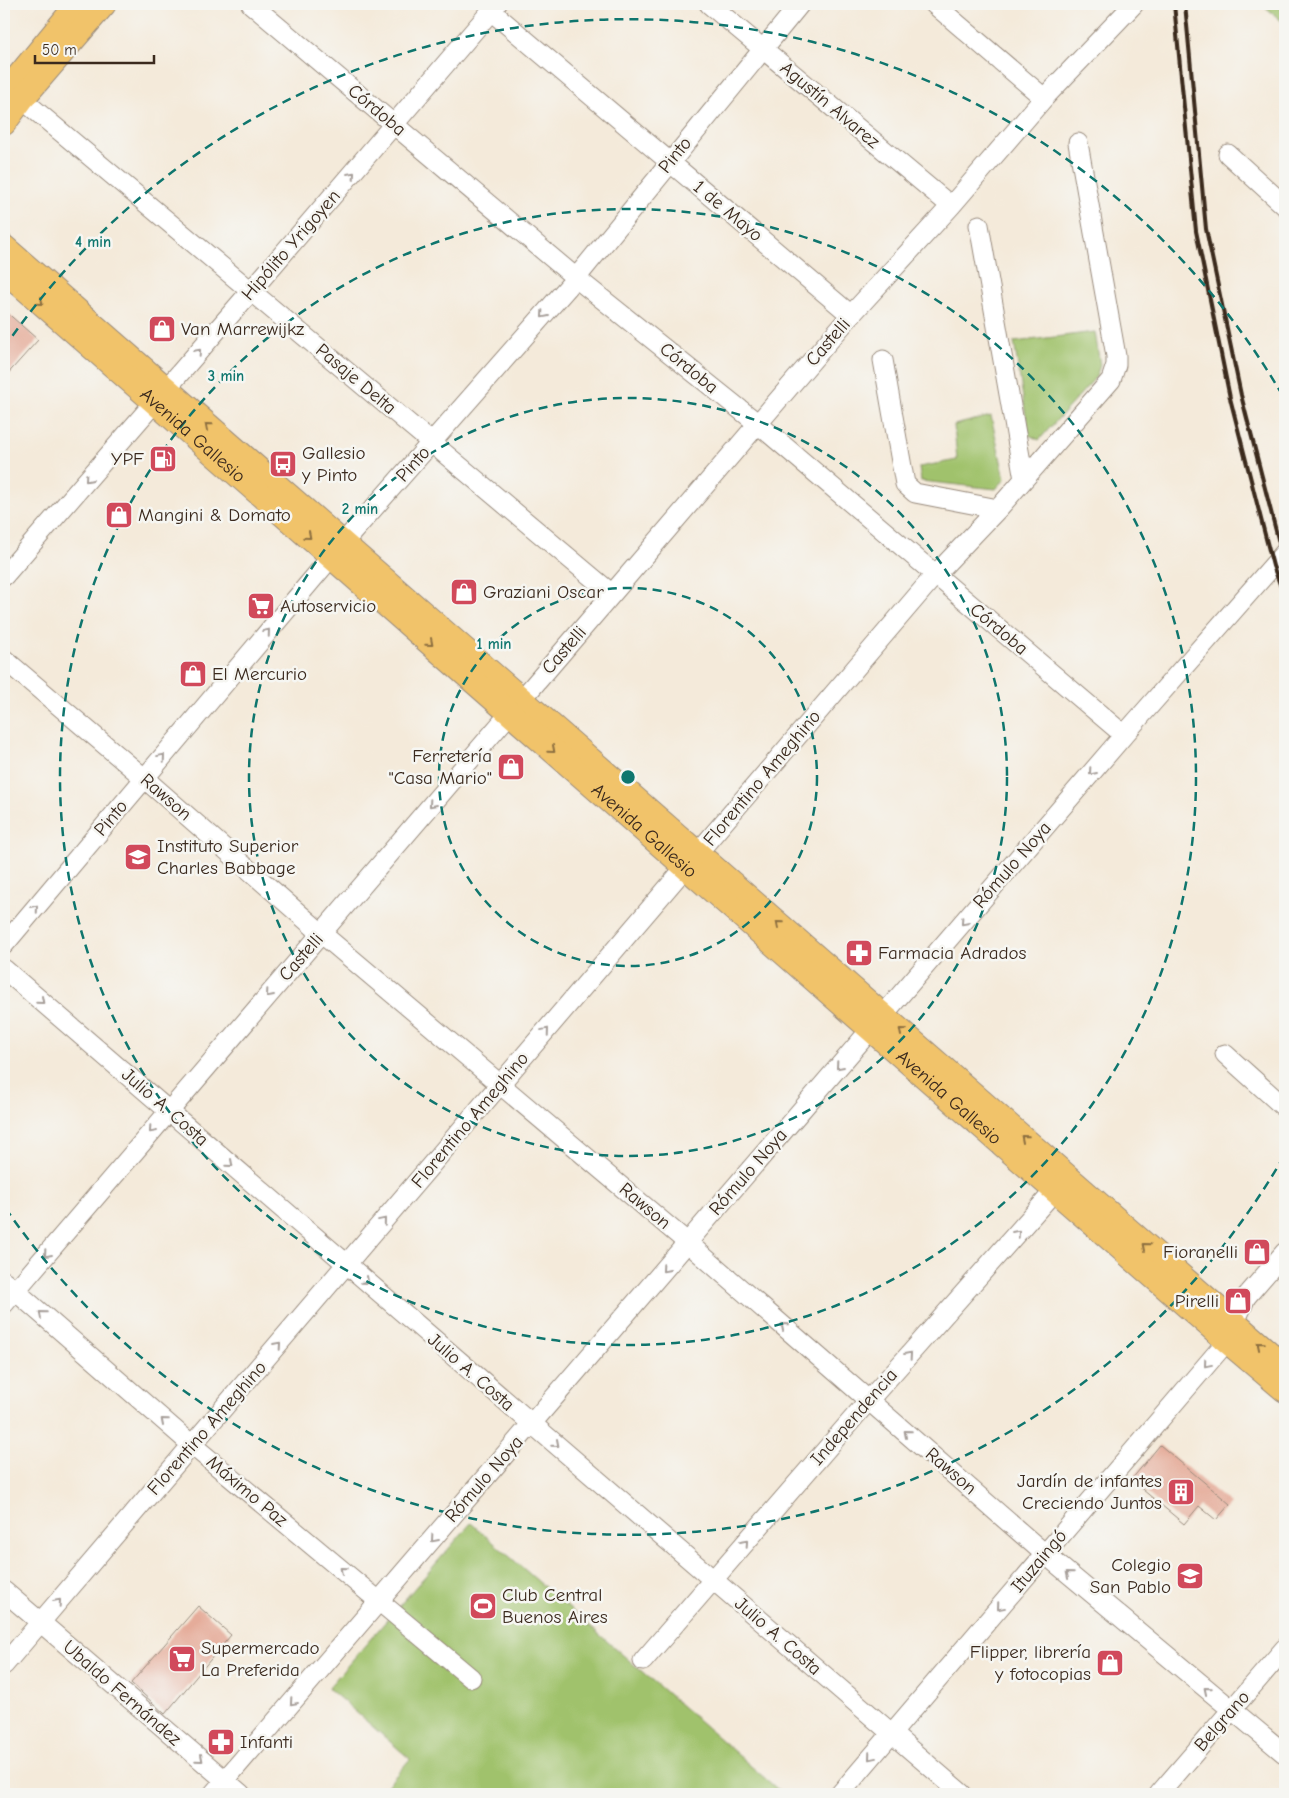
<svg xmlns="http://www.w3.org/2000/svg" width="1289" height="1798" font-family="'Comic Neue',sans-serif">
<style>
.green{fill:#a0c26c;stroke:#6e7645}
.building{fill:#e5ac9a}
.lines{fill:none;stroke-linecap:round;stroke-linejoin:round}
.minor-casing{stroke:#988a7c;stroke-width:21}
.major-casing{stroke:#988a7c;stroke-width:26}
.minor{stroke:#fff;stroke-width:19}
.major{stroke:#f1c36a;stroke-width:24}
.rail{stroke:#3b2a1e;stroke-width:4}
.oneway{stroke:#a79f9a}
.oneway2{stroke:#8d6f40}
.ring{fill:none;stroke:#0f766e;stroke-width:2.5;stroke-dasharray:9 6}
.labels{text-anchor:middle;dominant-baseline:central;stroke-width:5;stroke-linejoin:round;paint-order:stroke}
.street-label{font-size:19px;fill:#3b2a1e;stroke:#f6f6f2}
.poi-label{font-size:19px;fill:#3b2a1e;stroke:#f6f6f2;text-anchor:start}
.centre{fill:#0f766e;stroke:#f6f6f2;stroke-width:2.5}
.ring-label{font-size:15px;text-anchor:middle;font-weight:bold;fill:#0f766e;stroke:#f6f6f2;stroke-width:5;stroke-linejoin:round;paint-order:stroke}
</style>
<rect width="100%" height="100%" fill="#f6f6f2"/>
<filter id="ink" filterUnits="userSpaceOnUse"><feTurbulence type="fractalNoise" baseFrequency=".02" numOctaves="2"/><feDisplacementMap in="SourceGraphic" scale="10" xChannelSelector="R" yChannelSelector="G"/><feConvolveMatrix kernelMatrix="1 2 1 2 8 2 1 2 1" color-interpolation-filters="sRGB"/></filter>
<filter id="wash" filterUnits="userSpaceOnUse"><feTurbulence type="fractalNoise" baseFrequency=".0096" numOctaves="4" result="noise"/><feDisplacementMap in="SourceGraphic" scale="20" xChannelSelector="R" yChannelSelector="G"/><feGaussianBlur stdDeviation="1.12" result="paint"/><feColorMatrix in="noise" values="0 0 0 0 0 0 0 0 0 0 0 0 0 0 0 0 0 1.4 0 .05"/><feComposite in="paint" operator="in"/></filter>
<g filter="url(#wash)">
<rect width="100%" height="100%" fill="#f4eada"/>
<!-- green -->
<path class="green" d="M1262,4h23v20z
M1095,332l5,33 -4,12 -57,63 -10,-5 -15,-93z
M991,416l14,63 -9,10 -75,-8 -2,-14 38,-7 -3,-35z
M471,1523l312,271h-403l30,-35 -82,-71z"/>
<g id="blocks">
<!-- building -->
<path class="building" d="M4,310l34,30 -34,38z
M1160,1445l70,59 -14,16 -17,-14 -15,18 -53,-44z
M198,1606l33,29 -66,79 -34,-31z"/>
</g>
</g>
<g filter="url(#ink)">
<use href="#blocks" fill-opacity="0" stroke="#988a7c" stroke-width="1"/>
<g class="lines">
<!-- minor casing -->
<g class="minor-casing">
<path id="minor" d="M251,4l325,274 181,145 367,312
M709,4l242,202
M934,4l110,94
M491,11l360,304
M11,90l601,504
M1228,154l57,52
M979,225l45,254
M883,360l22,124 10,9 83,16
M4,576l247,-285 246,-287
M4,659l140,119 177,155 367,310 357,311 240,200
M4,945l339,-402 233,-265 224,-274
M4,969l958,825
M1225,1054l60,54
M4,1281l188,164 279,233
M4,1304l847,-989 100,-109 93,-108 90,-94
M4,1591l237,203
M643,1661l226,-261 195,-220
M4,1665l931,-1090 63,-66 113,-129 5,-15v-9l-38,-213
M213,1794l911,-1059 161,-183
M840,1794l387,-453 19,-44 39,-45
M1159,1794l126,-146"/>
</g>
<!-- major casing -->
<g class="major-casing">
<g id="major">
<path d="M4,94l74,-90"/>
<path d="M4,123l17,-23 83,-96"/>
<path d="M4,247l1281,1120"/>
<path id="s1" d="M4,270l1223,1071 58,49"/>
</g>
</g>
<!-- minor -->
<use href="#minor" class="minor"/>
<!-- major -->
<use href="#major" class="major"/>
<!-- rail -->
<path class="rail" d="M1174,4l22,227 34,167 43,168 12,31
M1185,4l21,225 35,166 44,171"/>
</g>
<!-- one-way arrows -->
<defs><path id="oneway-chevron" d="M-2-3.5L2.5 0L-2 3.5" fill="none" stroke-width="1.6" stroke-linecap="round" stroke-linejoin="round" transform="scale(1.25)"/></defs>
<g class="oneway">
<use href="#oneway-chevron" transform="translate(352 175) rotate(-49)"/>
<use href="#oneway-chevron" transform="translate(544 315) rotate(131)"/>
<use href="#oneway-chevron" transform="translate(198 352) rotate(-49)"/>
<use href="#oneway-chevron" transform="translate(88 479) rotate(131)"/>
<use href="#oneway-chevron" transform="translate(267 632) rotate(-50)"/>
<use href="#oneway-chevron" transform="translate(162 757) rotate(-50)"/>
<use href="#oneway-chevron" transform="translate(1092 772) rotate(131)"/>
<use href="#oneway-chevron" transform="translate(432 804) rotate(131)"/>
<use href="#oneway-chevron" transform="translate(35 908) rotate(-50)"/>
<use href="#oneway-chevron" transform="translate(964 922) rotate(131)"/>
<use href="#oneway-chevron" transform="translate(269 994) rotate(131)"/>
<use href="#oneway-chevron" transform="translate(41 1001) rotate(41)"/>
<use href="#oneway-chevron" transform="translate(546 1031) rotate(-50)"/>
<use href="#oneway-chevron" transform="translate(839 1066) rotate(131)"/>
<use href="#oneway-chevron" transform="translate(152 1130) rotate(131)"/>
<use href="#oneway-chevron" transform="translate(230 1164) rotate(41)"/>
<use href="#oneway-chevron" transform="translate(383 1221) rotate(-50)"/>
<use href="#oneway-chevron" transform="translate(1017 1233) rotate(-49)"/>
<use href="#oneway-chevron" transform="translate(47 1254) rotate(131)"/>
<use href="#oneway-chevron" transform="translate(665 1269) rotate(131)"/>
<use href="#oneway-chevron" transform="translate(366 1281) rotate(41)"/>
<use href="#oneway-chevron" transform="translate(42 1314) rotate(-139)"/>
<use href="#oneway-chevron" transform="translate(784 1326) rotate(-139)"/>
<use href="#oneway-chevron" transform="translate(278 1345) rotate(-49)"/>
<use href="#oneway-chevron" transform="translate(909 1355) rotate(-49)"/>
<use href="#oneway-chevron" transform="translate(1207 1364) rotate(130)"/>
<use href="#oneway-chevron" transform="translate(164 1421) rotate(-139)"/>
<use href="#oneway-chevron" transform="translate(907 1433) rotate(-139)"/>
<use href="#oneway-chevron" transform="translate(556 1444) rotate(41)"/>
<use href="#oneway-chevron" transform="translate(434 1539) rotate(131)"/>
<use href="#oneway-chevron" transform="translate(745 1543) rotate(-49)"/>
<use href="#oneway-chevron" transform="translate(343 1570) rotate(-140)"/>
<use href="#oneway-chevron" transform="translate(1069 1574) rotate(-140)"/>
<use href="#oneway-chevron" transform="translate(58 1602) rotate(-49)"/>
<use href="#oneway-chevron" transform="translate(1000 1607) rotate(130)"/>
<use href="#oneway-chevron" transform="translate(1207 1690) rotate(-140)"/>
<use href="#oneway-chevron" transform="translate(293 1702) rotate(131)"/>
<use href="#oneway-chevron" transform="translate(871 1757) rotate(130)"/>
<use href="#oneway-chevron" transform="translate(200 1759) rotate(41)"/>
</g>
<g class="oneway2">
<use href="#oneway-chevron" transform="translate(40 302) rotate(41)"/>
<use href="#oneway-chevron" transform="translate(208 426) rotate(-139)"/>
<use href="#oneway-chevron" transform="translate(308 536) rotate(41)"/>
<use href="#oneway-chevron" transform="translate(430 643) rotate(41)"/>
<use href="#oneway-chevron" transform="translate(552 750) rotate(41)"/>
<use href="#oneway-chevron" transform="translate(779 924) rotate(-139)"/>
<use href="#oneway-chevron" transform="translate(902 1031) rotate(-139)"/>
<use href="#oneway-chevron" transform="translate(1024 1138) rotate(-139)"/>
<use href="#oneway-chevron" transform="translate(1146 1246) rotate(-139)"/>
<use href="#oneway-chevron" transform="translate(1260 1345) rotate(-140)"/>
</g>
</g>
<!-- distance rings -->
<g class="ring">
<circle cx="628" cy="777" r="189"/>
<circle cx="628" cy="777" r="379"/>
<circle cx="628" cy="777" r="568"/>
<path d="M1284 1156A757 757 0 0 1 4 1206M4 348A757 757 0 0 1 1284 398"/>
</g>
<!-- icons -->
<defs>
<g id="shop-square" transform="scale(1.4375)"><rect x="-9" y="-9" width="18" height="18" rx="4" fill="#d1495b" stroke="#f6f6f2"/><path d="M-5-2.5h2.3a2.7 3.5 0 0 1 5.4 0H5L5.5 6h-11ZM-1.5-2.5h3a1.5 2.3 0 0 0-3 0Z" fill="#fff"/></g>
<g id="fuel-square" transform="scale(1.4375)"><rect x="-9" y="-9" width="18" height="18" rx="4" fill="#d1495b" stroke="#f6f6f2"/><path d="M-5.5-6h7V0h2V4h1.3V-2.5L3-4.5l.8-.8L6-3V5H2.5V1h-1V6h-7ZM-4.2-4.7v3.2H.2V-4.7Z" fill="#fff"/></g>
<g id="bus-square" transform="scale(1.4375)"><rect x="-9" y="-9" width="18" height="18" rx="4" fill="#d1495b" stroke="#f6f6f2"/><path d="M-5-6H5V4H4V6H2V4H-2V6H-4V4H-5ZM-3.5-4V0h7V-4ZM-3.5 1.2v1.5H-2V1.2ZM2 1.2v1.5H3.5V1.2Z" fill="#fff"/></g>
<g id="supermarket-square" transform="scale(1.4375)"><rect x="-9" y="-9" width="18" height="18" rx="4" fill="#d1495b" stroke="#f6f6f2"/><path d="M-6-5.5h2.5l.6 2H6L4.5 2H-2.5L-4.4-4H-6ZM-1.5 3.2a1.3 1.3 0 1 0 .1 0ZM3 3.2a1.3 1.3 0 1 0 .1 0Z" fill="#fff"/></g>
<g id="university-square" transform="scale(1.4375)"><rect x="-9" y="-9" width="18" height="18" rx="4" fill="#d1495b" stroke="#f6f6f2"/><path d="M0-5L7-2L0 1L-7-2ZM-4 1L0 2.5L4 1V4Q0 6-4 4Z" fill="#fff"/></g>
<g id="pharmacy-square" transform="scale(1.4375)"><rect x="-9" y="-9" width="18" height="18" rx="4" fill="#d1495b" stroke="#f6f6f2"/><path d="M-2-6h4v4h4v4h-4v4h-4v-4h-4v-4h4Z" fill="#fff"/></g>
<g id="building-square" transform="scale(1.4375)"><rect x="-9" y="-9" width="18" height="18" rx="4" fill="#d1495b" stroke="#f6f6f2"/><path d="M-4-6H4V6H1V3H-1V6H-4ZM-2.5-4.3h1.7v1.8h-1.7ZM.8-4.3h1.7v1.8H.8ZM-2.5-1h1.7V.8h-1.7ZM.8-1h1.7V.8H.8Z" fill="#fff"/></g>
<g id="school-square" transform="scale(1.4375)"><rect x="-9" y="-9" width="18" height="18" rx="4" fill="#d1495b" stroke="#f6f6f2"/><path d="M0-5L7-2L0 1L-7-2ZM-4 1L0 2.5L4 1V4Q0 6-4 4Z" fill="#fff"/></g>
<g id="stadium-square" transform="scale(1.4375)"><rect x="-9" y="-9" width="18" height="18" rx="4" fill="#d1495b" stroke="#f6f6f2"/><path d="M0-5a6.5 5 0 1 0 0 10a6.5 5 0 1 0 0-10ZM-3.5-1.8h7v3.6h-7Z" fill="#fff"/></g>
</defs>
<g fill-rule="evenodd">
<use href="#shop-square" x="162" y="329"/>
<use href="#fuel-square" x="163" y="459"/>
<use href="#bus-square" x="283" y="464"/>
<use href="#shop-square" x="119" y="515"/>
<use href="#shop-square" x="464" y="592"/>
<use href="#supermarket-square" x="261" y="606"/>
<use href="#shop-square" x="193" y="674"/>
<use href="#shop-square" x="511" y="767"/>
<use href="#university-square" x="138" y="857"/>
<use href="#pharmacy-square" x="859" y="953"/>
<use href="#shop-square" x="1257" y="1252"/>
<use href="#shop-square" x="1238" y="1301"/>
<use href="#building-square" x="1181" y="1492"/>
<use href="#school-square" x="1190" y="1576"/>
<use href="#stadium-square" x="483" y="1606"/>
<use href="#supermarket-square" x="182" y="1659"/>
<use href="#shop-square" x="1110" y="1663"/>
<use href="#pharmacy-square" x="221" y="1742"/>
</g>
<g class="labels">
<!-- street labels -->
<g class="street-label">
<text transform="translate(830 105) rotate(40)">Agustín Alvarez</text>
<text transform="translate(377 110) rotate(40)">Córdoba</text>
<text transform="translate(675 155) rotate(-51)">Pinto</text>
<text transform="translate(728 211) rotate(40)">1 de Mayo</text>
<text transform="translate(291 245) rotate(-49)">Hipólito Yrigoyen</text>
<text transform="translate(828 342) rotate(-49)">Castelli</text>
<text transform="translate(689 368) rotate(39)">Córdoba</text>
<text transform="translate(356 379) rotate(40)">Pasaje Delta</text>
<text stroke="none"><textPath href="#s1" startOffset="251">Avenida Gallesio</textPath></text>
<text transform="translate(413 464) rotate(-48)">Pinto</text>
<text transform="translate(999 629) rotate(40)">Córdoba</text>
<text transform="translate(564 650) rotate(-49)">Castelli</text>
<text transform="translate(762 778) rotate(-50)">Florentino Ameghino</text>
<text transform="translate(166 797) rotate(41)">Rawson</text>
<text transform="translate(111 818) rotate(-50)">Pinto</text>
<text stroke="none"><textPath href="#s1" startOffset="851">Avenida Gallesio</textPath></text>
<text transform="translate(1012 865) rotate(-49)">Rómulo Noya</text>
<text transform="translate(301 957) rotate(-49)">Castelli</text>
<text stroke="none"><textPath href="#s1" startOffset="1256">Avenida Gallesio</textPath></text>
<text transform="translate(165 1107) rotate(41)">Julio A. Costa</text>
<text transform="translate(470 1120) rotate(-50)">Florentino Ameghino</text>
<text transform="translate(748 1172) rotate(-49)">Rómulo Noya</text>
<text transform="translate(645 1206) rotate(40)">Rawson</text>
<text transform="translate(471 1372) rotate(41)">Julio A. Costa</text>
<text transform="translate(854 1417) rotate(-49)">Independencia</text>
<text transform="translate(207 1428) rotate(-49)">Florentino Ameghino</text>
<text transform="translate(951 1471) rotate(41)">Rawson</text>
<text transform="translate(484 1479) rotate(-49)">Rómulo Noya</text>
<text transform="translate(247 1491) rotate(40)">Máximo Paz</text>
<text transform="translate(1039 1561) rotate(-50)">Ituzaingó</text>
<text transform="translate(778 1636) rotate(41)">Julio A. Costa</text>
<text transform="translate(122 1693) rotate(41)">Ubaldo Fernández</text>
<text transform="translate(1222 1721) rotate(-49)">Belgrano</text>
</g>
<!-- poi labels -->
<g class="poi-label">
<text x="181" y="329">Van Marrewijkz</text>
<text x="302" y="453">Gallesio<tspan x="302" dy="22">y Pinto</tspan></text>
<text x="144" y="459" text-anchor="end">YPF</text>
<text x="138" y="515">Mangini &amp; Domato</text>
<text x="483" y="592">Graziani Oscar</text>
<text x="280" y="606">Autoservicio</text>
<text x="212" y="674">El Mercurio</text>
<text x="492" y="756" text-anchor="end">Ferretería<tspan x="492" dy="22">"Casa Mario"</tspan></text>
<text x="157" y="846">Instituto Superior<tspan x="157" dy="22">Charles Babbage</tspan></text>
<text x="878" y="953">Farmacia Adrados</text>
<text x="1238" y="1252" text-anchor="end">Fioranelli</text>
<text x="1219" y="1301" text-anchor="end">Pirelli</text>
<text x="1162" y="1481" text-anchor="end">Jardín de infantes<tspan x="1162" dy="22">Creciendo Juntos</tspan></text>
<text x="1171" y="1565" text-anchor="end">Colegio<tspan x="1171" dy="22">San Pablo</tspan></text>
<text x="502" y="1595">Club Central<tspan x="502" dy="22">Buenos Aires</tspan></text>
<text x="201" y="1648">Supermercado<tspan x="201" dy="22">La Preferida</tspan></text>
<text x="1091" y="1652" text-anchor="end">Flipper, librería<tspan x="1091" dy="22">y fotocopias</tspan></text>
<text x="240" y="1742">Infanti</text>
</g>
</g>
<circle cx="628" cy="777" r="8" class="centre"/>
<g class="ring-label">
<text x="93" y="247">4 min</text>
<text x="226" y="381">3 min</text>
<text x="360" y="514">2 min</text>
<text x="494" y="649">1 min</text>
</g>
<!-- margin -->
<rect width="1289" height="1798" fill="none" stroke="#f6f6f2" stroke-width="20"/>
<!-- scale -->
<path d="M35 55v8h119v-8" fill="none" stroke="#3b2a1e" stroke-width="2.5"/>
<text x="42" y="55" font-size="15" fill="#3b2a1e" stroke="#f6f6f2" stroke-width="4" paint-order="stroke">50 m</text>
</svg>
